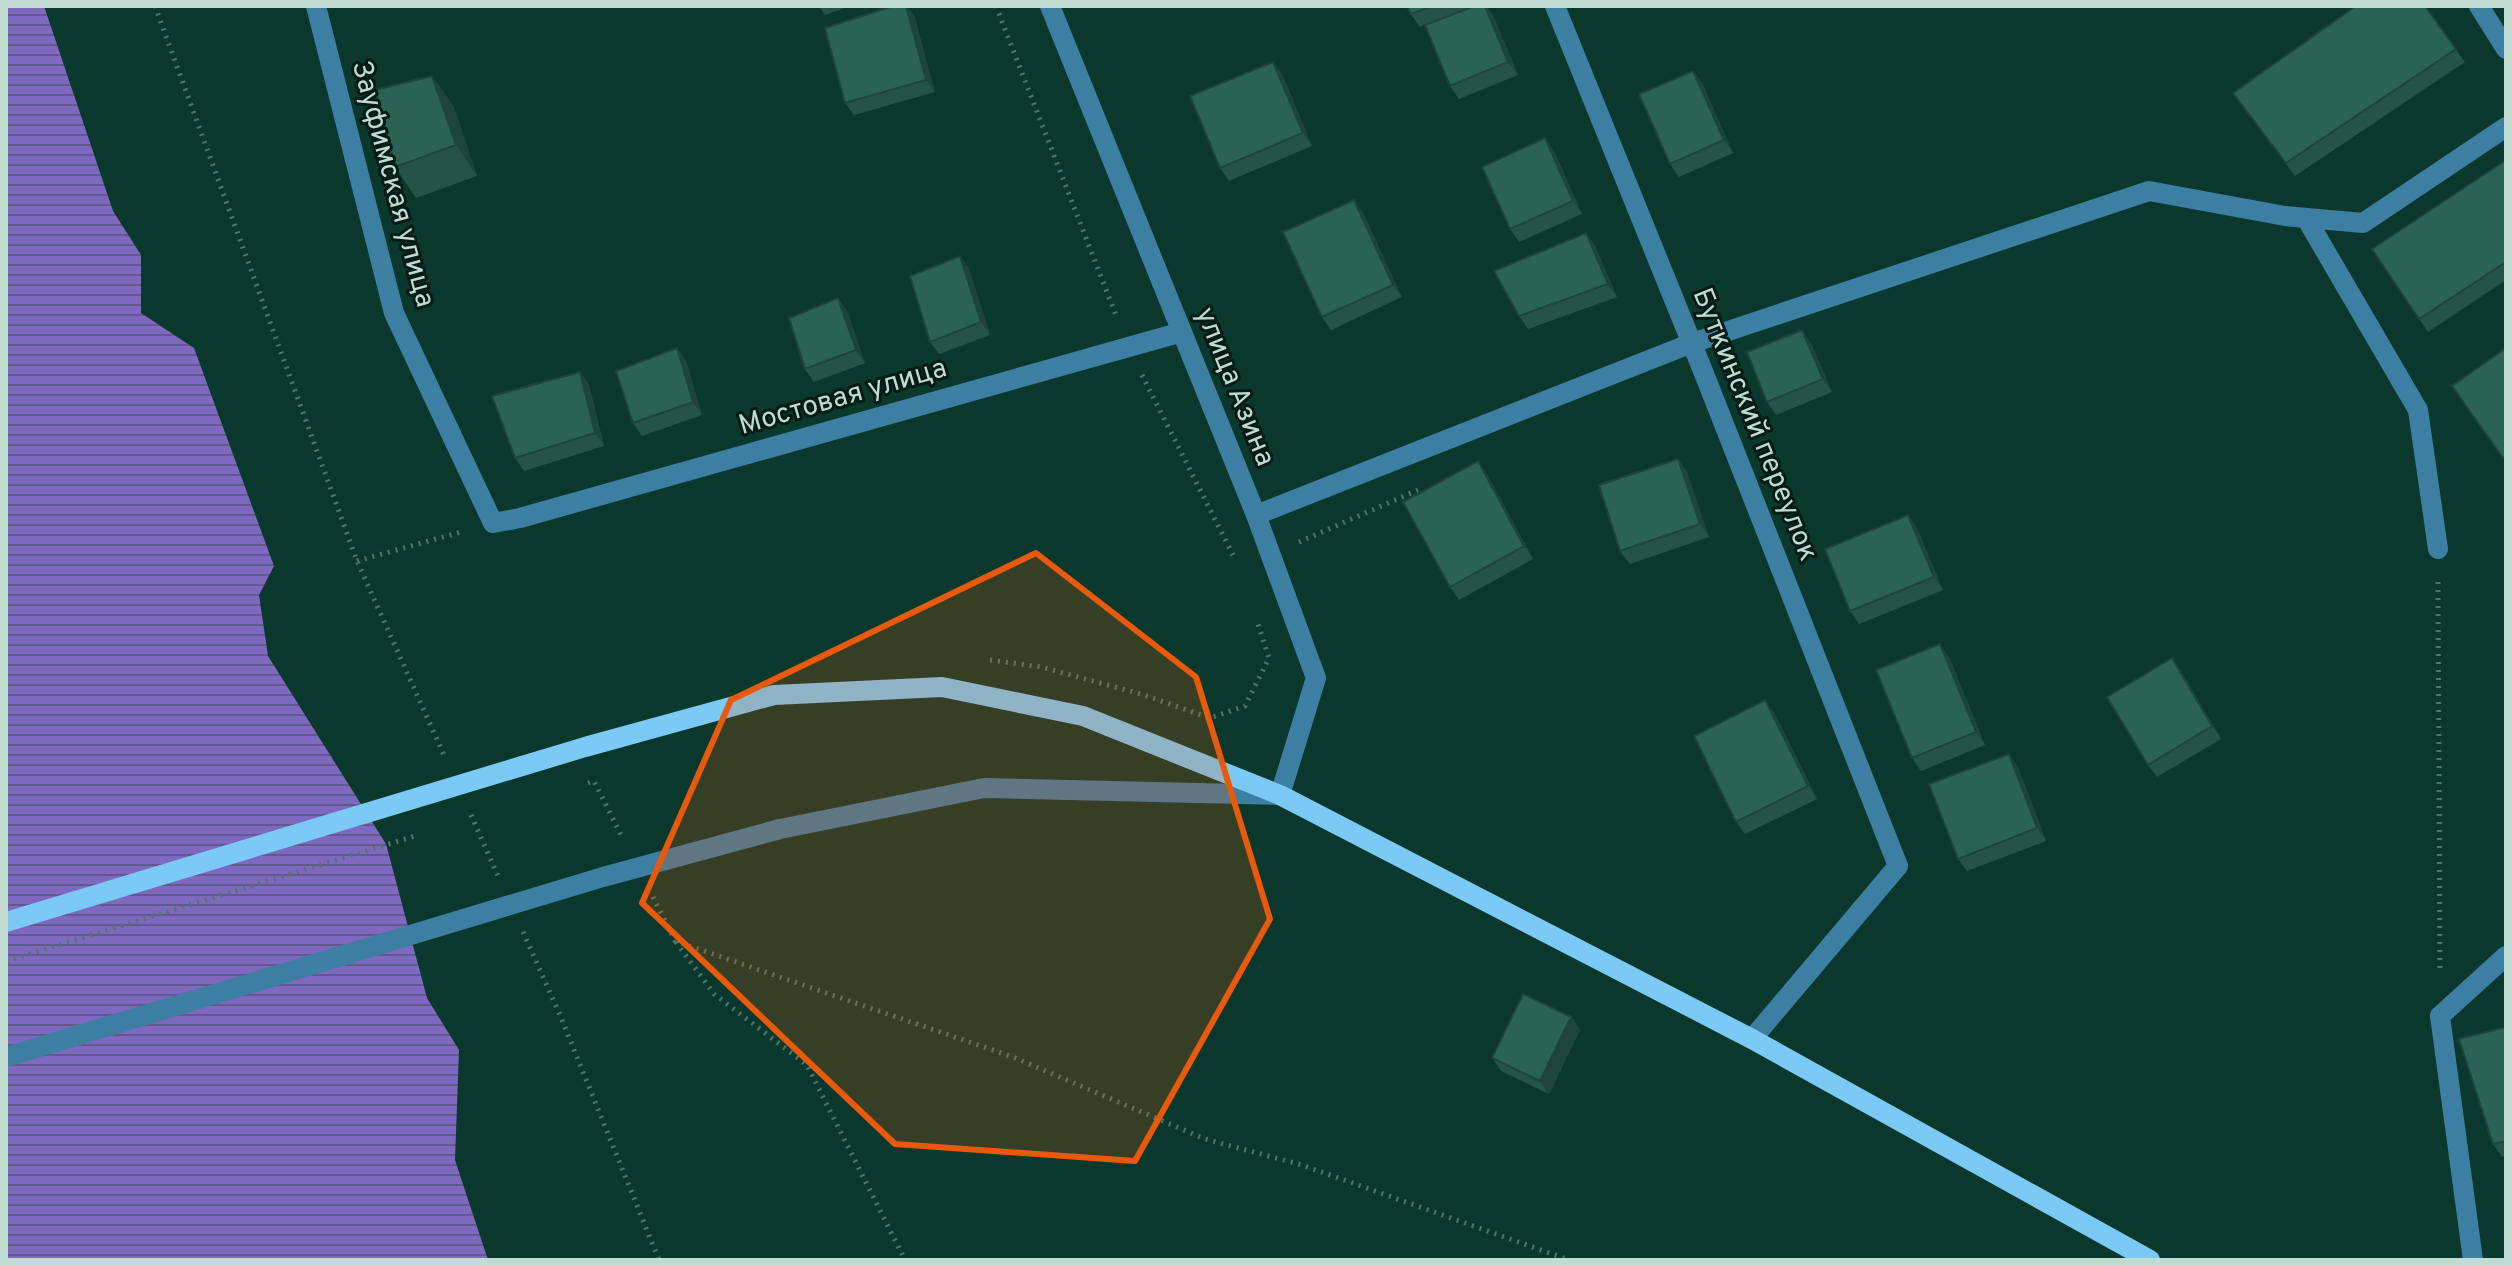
<svg xmlns="http://www.w3.org/2000/svg" width="2512" height="1266" font-family="Overpass,sans-serif">
<style>
.water{fill:url(#water-rules)}
.lines{fill:none;stroke-linecap:round;stroke-linejoin:round}
.path{stroke:#50766c;stroke-width:5;stroke-dasharray:2 6;stroke-linecap:butt}
.minor{stroke:#3c7fa2;stroke-width:20}
.major{stroke:#7bcaf5;stroke-width:20}
.wall{fill:#245448}
.shaded-wall{fill:#1d453b}
.building{fill:#2a6254;stroke:#1d453b;stroke-width:2}
.marked{fill:#e8590c;fill-opacity:0.2;stroke:#e8590c;stroke-width:6;stroke-linejoin:round}
.labels{text-anchor:middle;dominant-baseline:central;stroke-width:6;stroke-linejoin:round;paint-order:stroke}
.street-label{font-size:28px;fill:#bfdbd2;stroke:#051c16}
</style>
<defs>
<pattern id="water-rules" width="6" height="5" patternUnits="userSpaceOnUse" patternTransform="scale(2)"><rect width="6" height="5" fill="#7e68c0"/><path d="M0 2.5h6" fill="none" stroke="#62598c"/></pattern>
</defs>
<rect width="100%" height="100%" fill="#0b382d"/>
<!-- water -->
<path class="water" d="M6,6h38l69,205 28,44v58l53,35 80,218 -15,29 9,61 118,188 41,154 32,52 -4,110 33,100h-482z"/>
<g class="lines">
<!-- path -->
<path class="path" d="M155,6l202,555 87,194
M996,6l121,312
M1142,375l91,180
M1299,542l119,-52
M357,561l104,-29
M2438,582l2,390
M990,660l51,7 100,27 69,24 35,-12 24,-48 -12,-37
M588,783l6,-2 29,58
M471,815l27,61
M653,897l22,44 338,116 192,82 97,26 267,95
M523,932l37,83 99,245
M676,942l38,52 93,71 98,195
M6,961l412,-126"/>
<!-- minor -->
<path class="minor" d="M316,6l78,307 99,210 27,-5 662,-186
M1555,6l148,365 195,495 -146,173
M2479,6l27,43
M2306,218l112,192 20,139
M1256,515l436,-172 457,-152 136,25 78,7 143,-96
M6,1057l597,-180 177,-48 204,-41 296,7 36,-117 -60,-163 -206,-509
M2473,1260l-33,-244 66,-60"/>
<!-- major -->
<path class="major" d="M6,922l579,-175 189,-52 168,-8 141,29 197,79 472,244 398,221"/>
</g>
<!-- wall -->
<path class="wall" d="M819,6h32l-26,9z
M1407,6h79l7,9 25,60 -59,24 -9,-13 -25,-61 -5,2 -9,-13z
M2425,6l40,56 -170,114 -53,-70z
M914,15l21,77 -81,23 -9,-12z
M1693,71l9,12 31,70 -54,24 -9,-13z
M1282,74l30,72 -83,35 -9,-13z
M432,76l22,31 23,69 -61,22 -21,-31z
M1554,151l28,63 -63,28 -9,-13z
M2506,160v120l-78,52 -56,-83z
M1363,213l39,84 -71,33 -9,-13z
M1586,233l9,13 22,51 -89,32 -9,-13z
M960,256l9,13 21,66 -51,19 -9,-12z
M847,311l18,52 -51,19 -9,-13z
M1811,343l21,49 -56,23 -9,-13z
M677,348l9,13 16,54 -60,21 -9,-13z
M580,372l9,13 15,61 -80,25 -9,-13z
M1678,459l9,13 22,65 -79,27 -10,-13z
M1487,474l46,85 -74,41 -9,-13z
M1917,528l26,62 -84,34 -9,-13z
M1949,657l36,88 -64,26 -9,-13z
M2172,658l9,13 40,68 -64,38 -9,-12z
M1765,700l9,13 43,86 -72,35 -9,-12z
M2018,767l28,74 -79,30 -9,-12z
M1571,1017l9,13 -31,64 -48,-23 -9,-13z
M2506,1027v129l-4,1 -9,-13z"/>
<!-- shaded-wall -->
<path class="shaded-wall" d="M906,6h1l7,9 21,77 -9,-12z
M1485,6l8,9 25,60 -10,-13z
M1273,62l9,12 30,72 -9,-13z
M1693,71l9,12 31,70 -9,-13z
M432,76l22,31 23,69 -21,-31z
M1545,138l9,13 28,63 -9,-13z
M1354,200l9,13 39,84 -9,-12z
M1586,233l9,13 22,51 -9,-13z
M960,256l9,13 21,66 -9,-13z
M838,298l9,13 18,52 -9,-13z
M1802,330l9,13 21,49 -9,-13z
M677,348l9,13 16,54 -9,-13z
M580,372l9,13 15,61 -9,-13z
M1678,459l9,13 22,65 -9,-13z
M1478,461l9,13 46,85 -9,-13z
M1908,515l9,13 26,62 -9,-13z
M1940,644l9,13 36,88 -9,-13z
M2172,658l9,13 40,68 -9,-13z
M1765,700l9,13 43,86 -9,-13z
M2009,754l9,13 28,74 -9,-13z
M1571,1017l9,13 -31,64 -9,-13z"/>
<!-- building -->
<path class="building" d="M893,6h13l20,74 -81,23 -20,-75z
M1407,6h26l-22,8z
M1474,6h11l23,56 -58,24 -25,-61z
M2356,6h69l31,43 -170,114 -53,-70z
M1273,62l30,71 -83,35 -30,-72z
M1693,71l31,69 -54,24 -31,-70z
M432,76l24,69 -61,22 -20,-77z
M1545,138l28,63 -63,28 -28,-62z
M2506,160v102l-87,57 -47,-70z
M1354,200l39,85 -71,32 -39,-85z
M1586,233l22,51 -89,32 -25,-45z
M960,256l21,66 -51,20 -20,-66z
M838,298l18,52 -51,19 -16,-51z
M1802,330l21,49 -56,23 -20,-50z
M677,348l16,54 -60,21 -17,-52z
M2506,348v108l-3,2 -51,-72z
M580,372l15,61 -80,25 -23,-62z
M1678,459l22,65 -80,27 -21,-66z
M1478,461l46,85 -74,41 -47,-85z
M1908,515l26,62 -84,34 -25,-62z
M1940,644l36,88 -64,26 -36,-88z
M2172,658l40,68 -64,39 -41,-68z
M1765,700l43,86 -72,36 -42,-86z
M2009,754l28,74 -79,31 -29,-75z
M1523,994l48,23 -31,64 -48,-23z
M2506,1027v114l-13,3 -34,-105z"/>
<!-- marked area -->
<path class="marked" d="M1036,553l160,124 74,242 -135,242 -240,-17 -253,-241 89,-203z"/>
<g class="labels">
<!-- street labels -->
<g class="street-label">
<text transform="translate(392 184) rotate(75)">Зауфимская улица</text>
<text transform="translate(1234 387) rotate(68)">улица Азина</text>
<text transform="translate(843 398) rotate(-16)">Мостовая улица</text>
<text transform="translate(1754 425) rotate(68)">Буткинский переулок</text>
</g>
</g>
<!-- border -->
<rect width="2512" height="1266" fill="none" stroke="#bfdbd2" stroke-width="16"/>
</svg>
